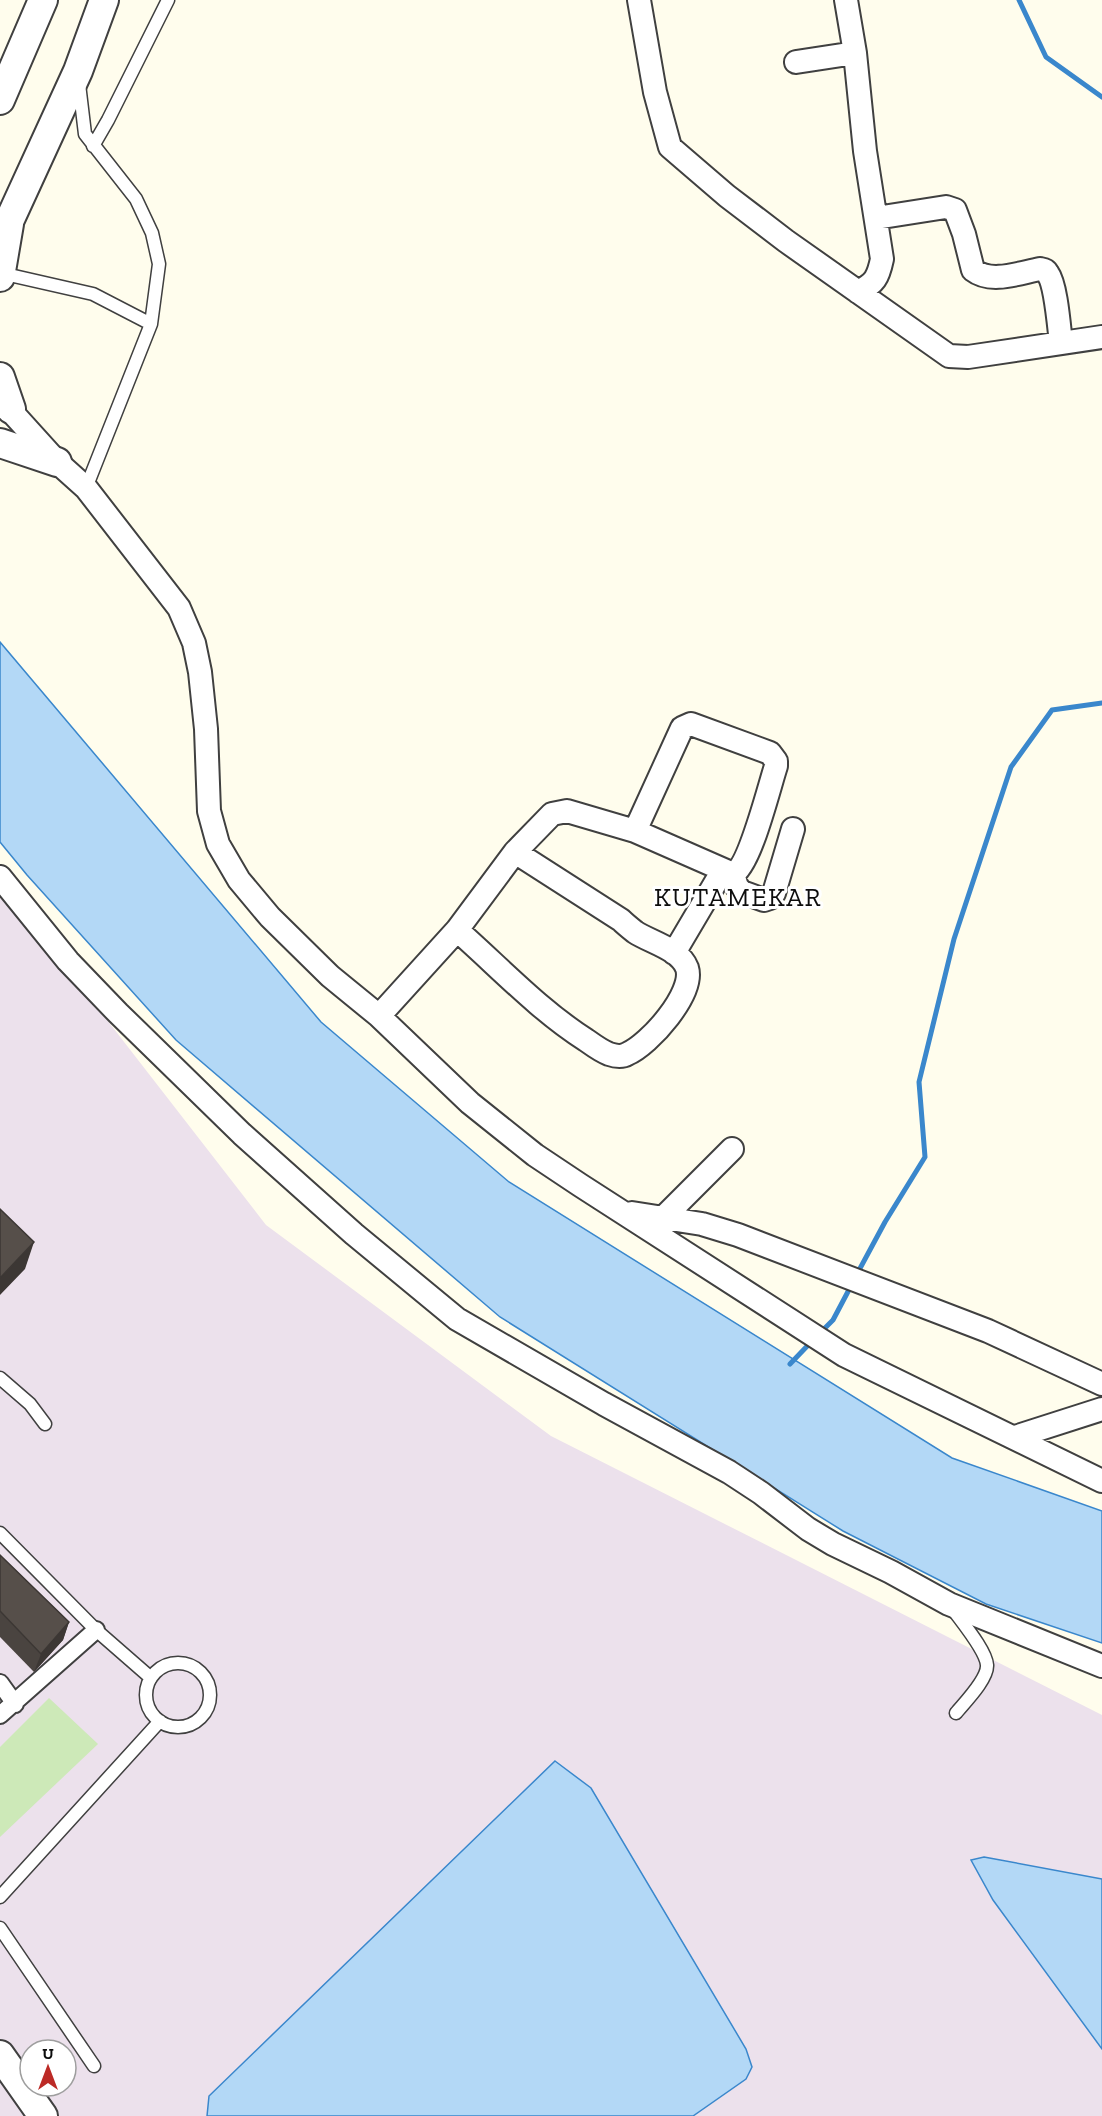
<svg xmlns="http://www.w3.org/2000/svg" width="1102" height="2116" font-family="'Zilla Slab',serif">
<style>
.industrial{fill:#ece1ec;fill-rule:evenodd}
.green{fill:#cde9b8}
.water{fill:#b3d8f6;stroke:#3a87cc;stroke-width:1.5}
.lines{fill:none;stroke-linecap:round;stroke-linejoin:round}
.stream{stroke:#3a87cc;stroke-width:5}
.service-casing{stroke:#404040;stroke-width:15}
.pedestrian-casing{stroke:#404040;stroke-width:20}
.minor-casing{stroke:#404040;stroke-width:26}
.tertiary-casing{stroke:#404040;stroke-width:32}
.service{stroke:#fff;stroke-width:12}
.pedestrian{stroke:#fff;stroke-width:16}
.minor{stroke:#fff;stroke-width:22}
.tertiary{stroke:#fff;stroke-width:28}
.wall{fill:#4a4440}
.shaded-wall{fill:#3c3734}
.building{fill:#564f4a;stroke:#3c3734;stroke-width:1.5}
.labels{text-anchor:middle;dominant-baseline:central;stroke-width:6;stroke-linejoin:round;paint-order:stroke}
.quarter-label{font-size:26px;letter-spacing:1.5px;fill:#0d0d0d;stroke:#fff}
</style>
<rect width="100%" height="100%" fill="#fffded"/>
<!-- industrial -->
<path class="industrial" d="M0,882l266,343 285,211 551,279v401h-1102zM30,2050h36v36h-36z"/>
<!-- green -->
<path class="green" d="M49,1698l49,46 -98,93v-90z"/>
<!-- water -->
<path class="water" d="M0,642l321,380 188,160 443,276 150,53v132l-116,-39 -143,-73 -343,-214 -324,-277 -149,-165 -27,-33z
M555,1761l36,27 155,261 6,18 -6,12 -53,37h-486l2,-20z
M984,1857l118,22v170l-109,-149 -22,-40z"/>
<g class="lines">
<!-- stream -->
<path class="stream" d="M1019,0l27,57 56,40
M857,1274l28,-52 40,-65 -6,-75 35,-143 57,-172 41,-57 50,-7
M819,1334l14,-14 19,-36
M790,1364l23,-24"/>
<!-- service casing -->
<g class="service-casing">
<path id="service" d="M79,84l6,50 51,65 16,34 7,31 -8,60 -65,164
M93,146l15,-26 60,-120
M1,273l92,21 58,30
M0,1378l30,26 15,20
M0,1533l96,97 55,48
M952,1608c9,13 34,42 35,57 1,14 -22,37 -31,48
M146 1695a32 32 0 1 1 64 0a32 32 0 1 1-64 0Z
M0,1897l160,-176
M0,1928l94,138"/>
</g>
<!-- pedestrian casing -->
<g class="pedestrian-casing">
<path id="pedestrian" d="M0,1683l15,21
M0,1715l96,-85"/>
</g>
<!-- minor casing -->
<g class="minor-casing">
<path id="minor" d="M639,0l16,92 15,55 57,49 59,45 163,115 19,1 134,-20
M846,0l9,53 10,98 17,108c-4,19 -7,24 -24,33
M796,62l59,-9
M876,218l70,-11 9,3 9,24 9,36c18,14 46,3 67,-1 5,1 6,1 8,5 8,11 11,53 13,69
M0,399l57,63 29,26 93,120 15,35 6,29 6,57 3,82 9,33 21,36 31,37 60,59 49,40 91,87 65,52 45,30 264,170 258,126
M635,831l47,-103 9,-4 79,29 6,8v5c-7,21 -26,100 -43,108
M0,877l68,84 50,52 124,121 112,100 103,85 147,85 125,68 32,21 47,36 25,15 58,28 58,32 153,62
M457,930c42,37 82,80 129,110 7,5 15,11 23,14 6,2 13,3 18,0 22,-9 68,-61 60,-86 -7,-19 -37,-26 -52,-36 -5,-4 -10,-8 -14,-12l-106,-68
M674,953l49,-83
M379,1016l78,-86 58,-78 37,-38 15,-3 68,20 98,43 4,13 5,5 22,8 6,-2 4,-5 19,-64
M632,1213l70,11 36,11 250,96 114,53
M663,1218l69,-69
M1015,1437l87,-28"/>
</g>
<!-- tertiary casing -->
<g class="tertiary-casing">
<path id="tertiary" d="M0,100l43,-100
M0,241l78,-170 26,-71
M0,277l9,-53
M0,377l11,32
M0,443l57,19
M0,2055l43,61"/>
</g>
<!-- service -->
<use href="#service" class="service"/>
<!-- pedestrian -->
<use href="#pedestrian" class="pedestrian"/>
<!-- minor -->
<use href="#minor" class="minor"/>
<!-- tertiary -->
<use href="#tertiary" class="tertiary"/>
</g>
<!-- wall -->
<path class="wall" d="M0,1555l69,67 -6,18 -29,32 -34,-35z"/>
<!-- shaded-wall -->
<path class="shaded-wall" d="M34,1242l-9,27 -25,26v-17z
M69,1622l-6,18 -29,32 7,-18z"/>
<!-- building -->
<path class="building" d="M0,1209l34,33 -34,36z
M0,1555l69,67 -28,32 -41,-43z"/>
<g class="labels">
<!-- quarter labels -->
<g class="quarter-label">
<text x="738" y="897">KUTAMEKAR</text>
</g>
</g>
<!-- north arrow -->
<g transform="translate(48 2068)"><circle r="28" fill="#ffffff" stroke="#9e9e9e" stroke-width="1.5"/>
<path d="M0-4.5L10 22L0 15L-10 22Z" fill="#bc2a26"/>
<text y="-9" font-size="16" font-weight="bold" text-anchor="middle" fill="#0d0d0d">U</text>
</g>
</svg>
